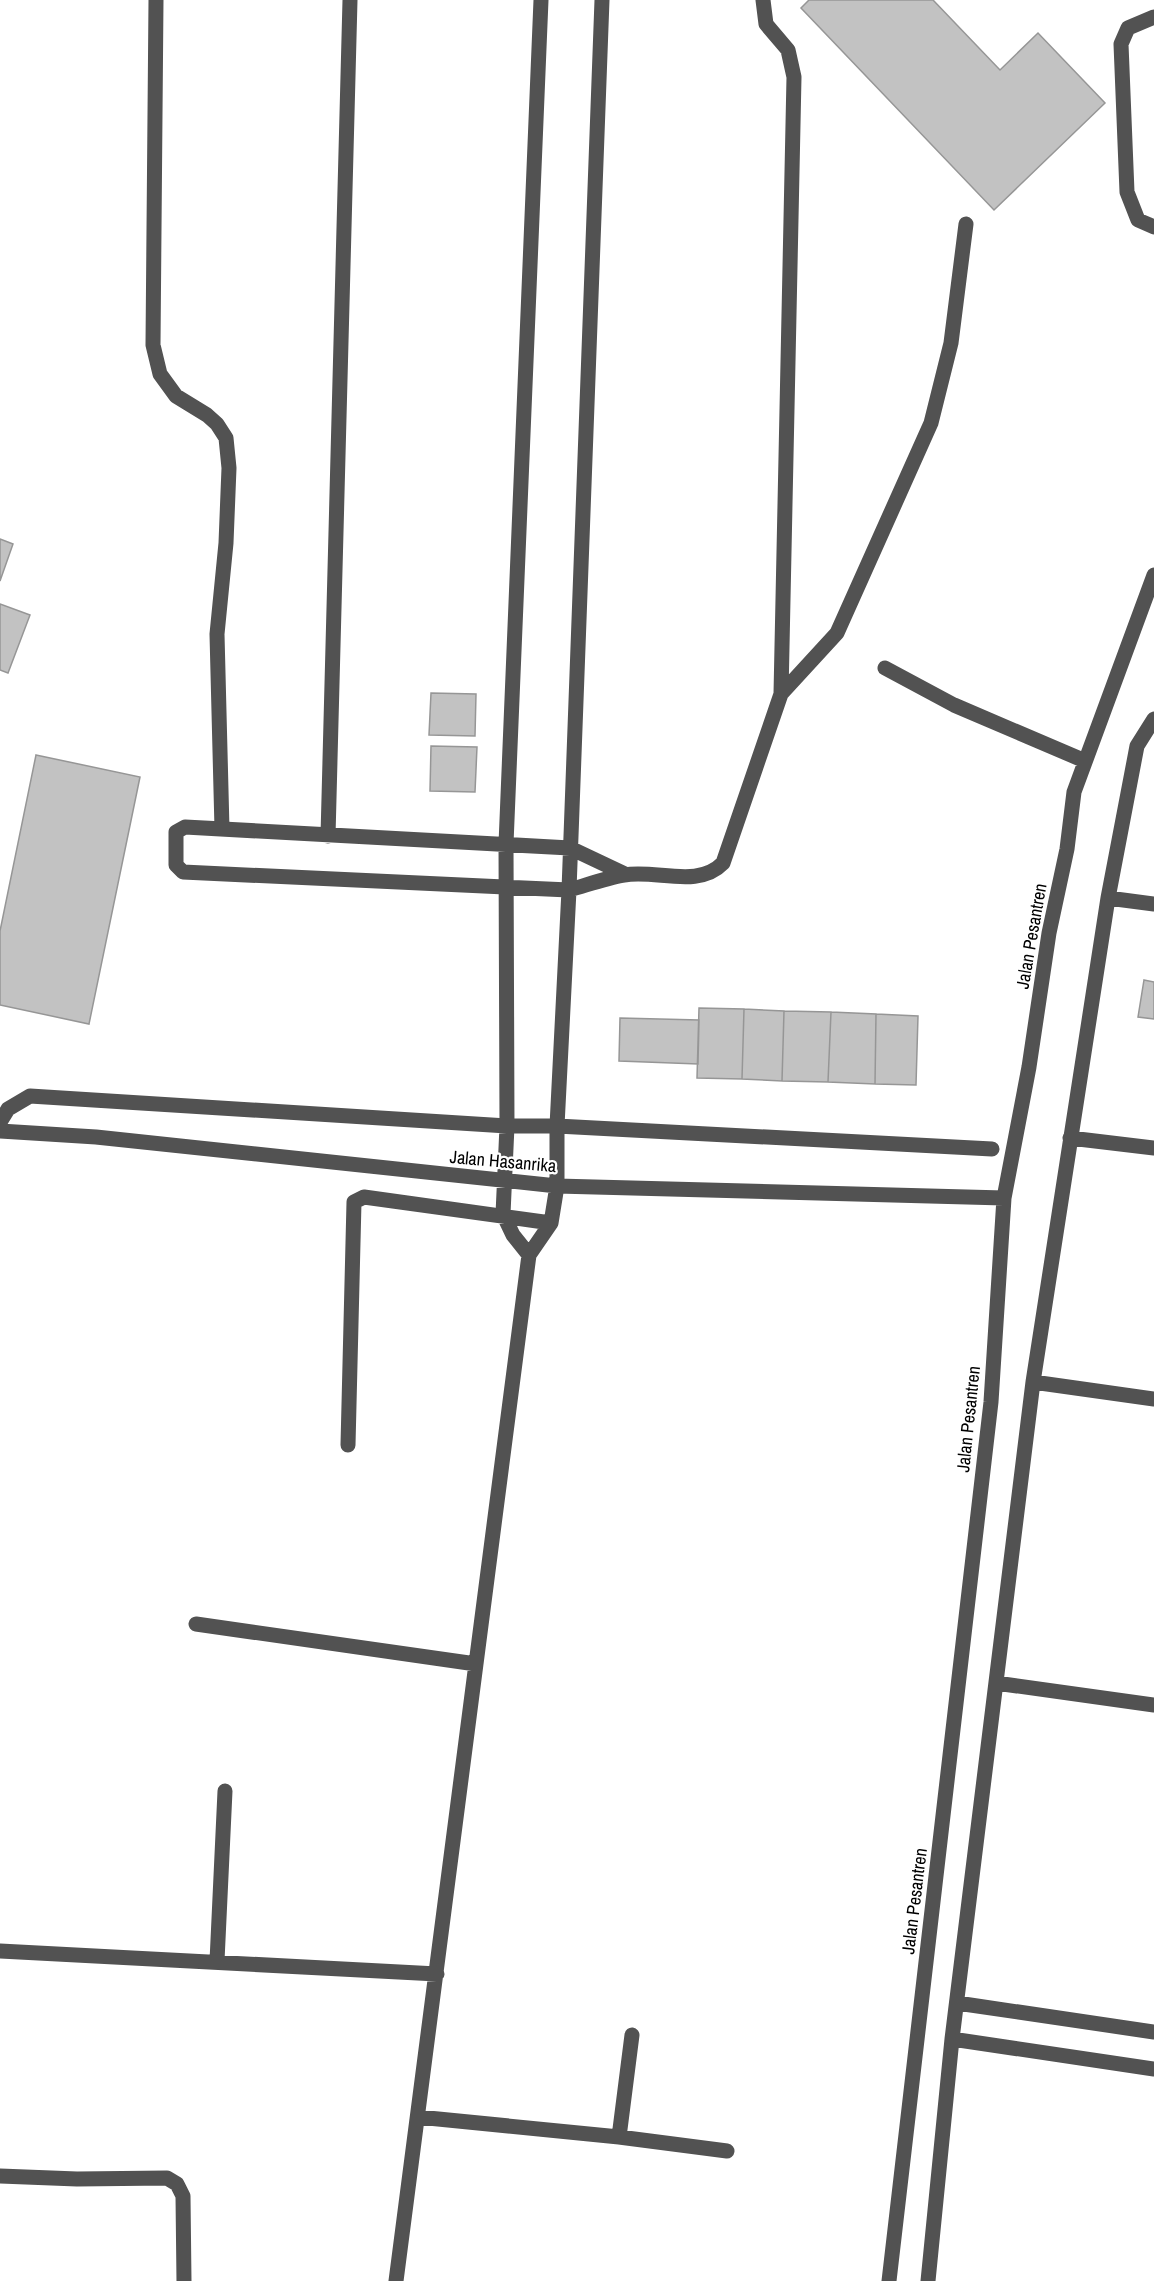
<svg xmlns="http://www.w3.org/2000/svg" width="1154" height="2281" font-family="'Archivo Narrow',sans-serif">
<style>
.building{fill:#c2c2c2;stroke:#969696;stroke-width:1.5}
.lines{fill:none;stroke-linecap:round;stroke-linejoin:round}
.minor{stroke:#525252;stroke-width:15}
.labels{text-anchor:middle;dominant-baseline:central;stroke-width:4.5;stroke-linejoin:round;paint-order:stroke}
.street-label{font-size:18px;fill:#000;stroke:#fff}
</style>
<rect width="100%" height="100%" fill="#fff"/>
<!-- building -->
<path class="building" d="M809,0h124l67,70 38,-37 67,70 -111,107 -193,-202z
M0,539l13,5 -13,37z
M0,604l30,11 -22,58 -8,-3z
M431,693l45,1 -1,42 -46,-1z
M431,746l46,1 -2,45 -45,-1z
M36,755l104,22 -51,247 -89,-19v-74z
M1144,980l10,2v37l-16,-2z
M699,1008l45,1 -2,70 -45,-1z
M744,1009l40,2 -2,70 -40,-2z
M784,1011l47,1 -3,70 -46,-1z
M831,1012l45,2 -1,70 -47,-2z
M876,1014l42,2 -2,69 -41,-1z
M620,1018l79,2 -1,44 -79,-3z"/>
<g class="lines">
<!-- minor -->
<path class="minor" d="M156,0l-3,345 7,29 16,22 31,19 10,9 9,14 3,30 -3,75 -9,91 5,195
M1154,17l-26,11 -7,16 6,148 11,28 16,7
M885,668l69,37 131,56
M781,694l56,-61 94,-210 20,-80 15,-119
M328,836l22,-836
M625,874l-55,-26 -385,-21 -9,5v33l7,7 386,18c18,-5 37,-12 55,-15 32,-6 74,14 99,-12l58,-169 13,-617 -6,-27 -22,-26 -3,-24
M1108,898l46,6
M0,1122l8,-13 22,-13 477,30h50l435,23
M0,1131l96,6 461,49 447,12
M1070,1138l84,10
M529,1255l-16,-20 -10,-21 4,-88 -1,-282 35,-844
M1033,1382l121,17
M348,1445l6,-243 10,-5 187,26
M196,1624l280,40
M996,1683l158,22
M0,1951l437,23
M217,1961l8,-170
M957,2003l197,29
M952,2039l202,30
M418,2117l201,20 108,14
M619,2137l13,-102
M0,2176l77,3 90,-1 10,6 6,12 1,85
M396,2281l133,-1026 22,-32 6,-37v-60l12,-236 33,-890
M889,2281l102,-879 13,-204 25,-131 20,-134 18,-84 7,-57 80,-217
M928,2281l24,-242 81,-657 75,-484 29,-152 17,-27"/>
</g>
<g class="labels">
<!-- street labels -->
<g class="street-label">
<text transform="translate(1031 936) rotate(-80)">Jalan Pesantren</text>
<text transform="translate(503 1161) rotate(5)">Jalan Hasanrika</text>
<text transform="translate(968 1419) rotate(-84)">Jalan Pesantren</text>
<text transform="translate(914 1901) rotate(-83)">Jalan Pesantren</text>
</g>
</g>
</svg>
